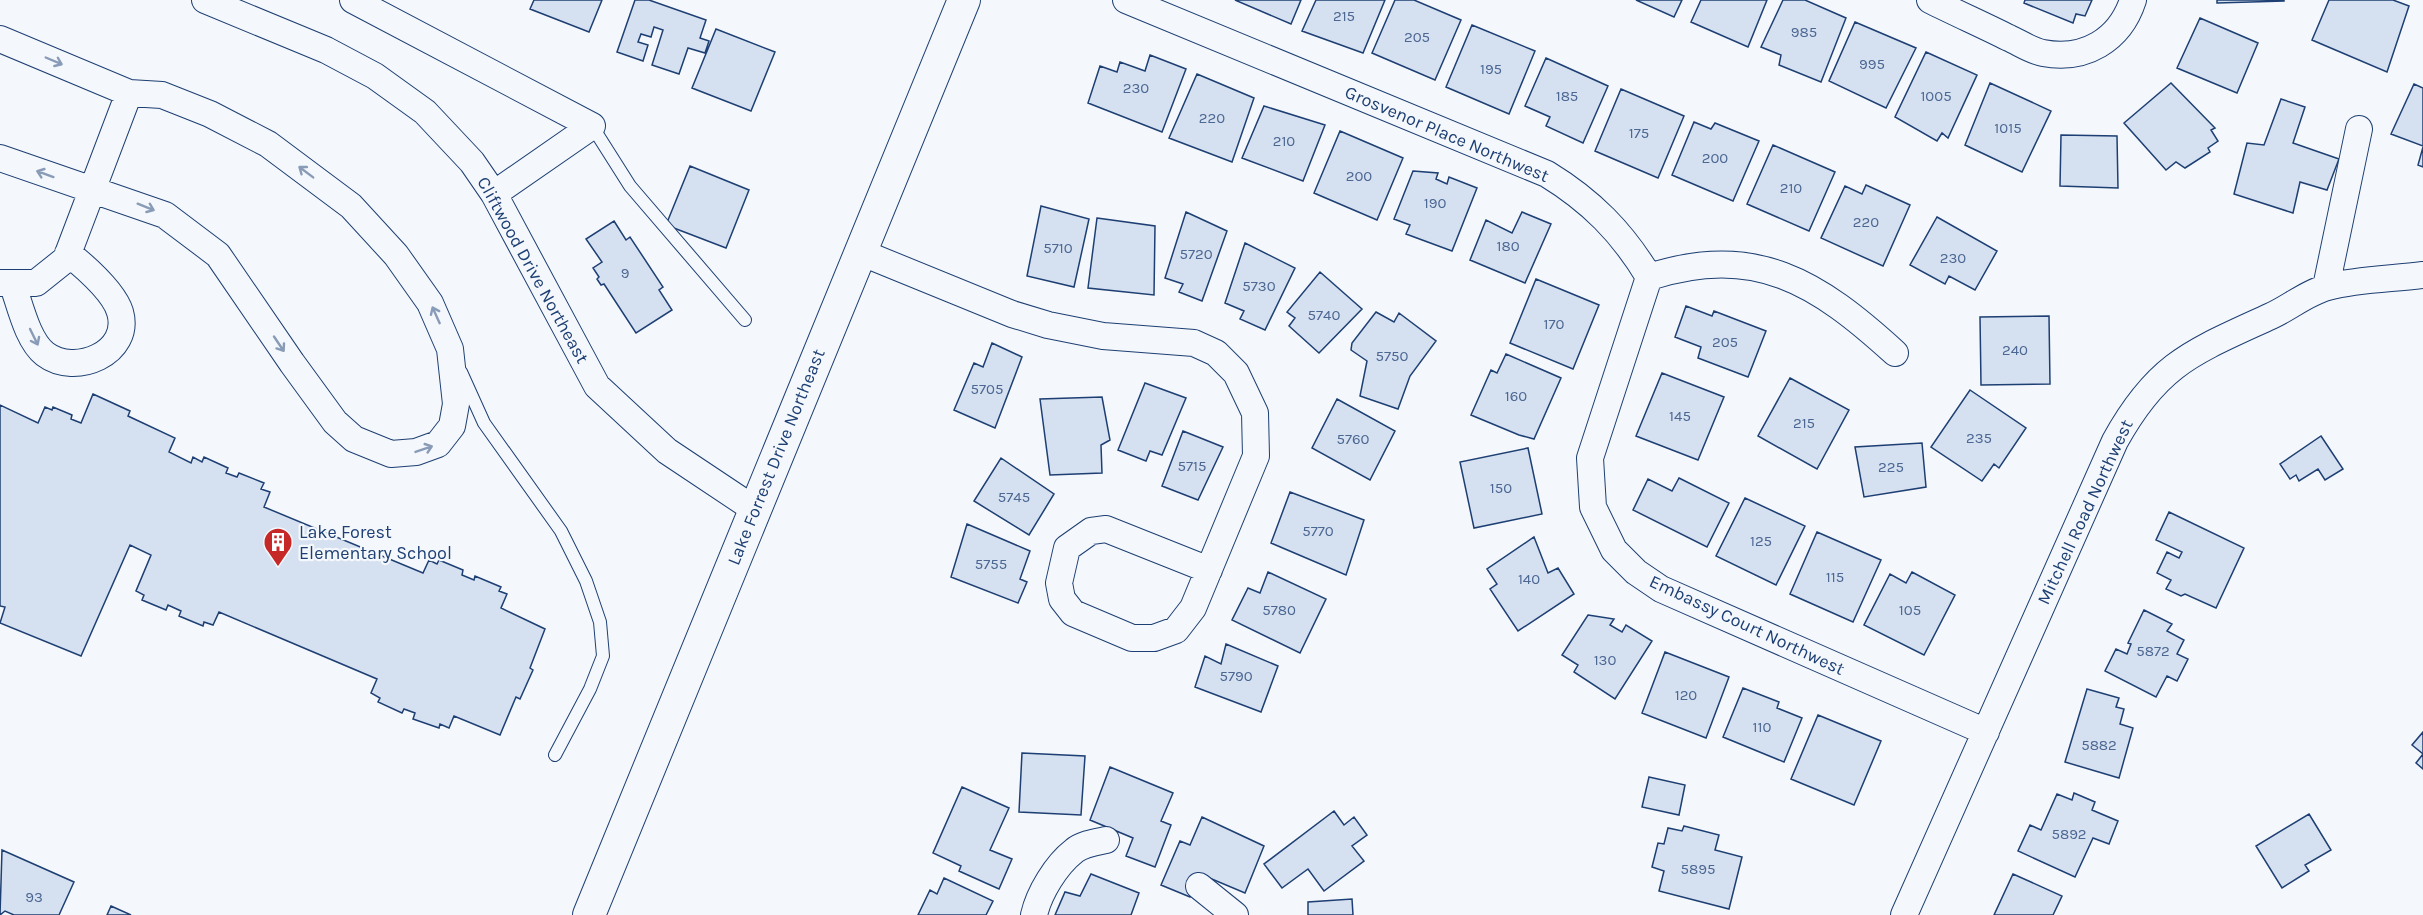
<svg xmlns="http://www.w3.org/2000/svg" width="2423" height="915" font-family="Karla,sans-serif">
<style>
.building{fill:#d5e0f0;stroke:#1d3f73;stroke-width:1.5}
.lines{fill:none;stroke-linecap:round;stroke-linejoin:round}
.service-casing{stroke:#1d3f73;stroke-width:14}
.minor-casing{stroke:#1d3f73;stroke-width:28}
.tertiary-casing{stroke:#1d3f73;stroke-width:34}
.service{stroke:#f4f7fb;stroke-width:12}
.minor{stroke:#f4f7fb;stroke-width:26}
.tertiary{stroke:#f4f7fb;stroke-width:32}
.oneway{stroke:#889bb7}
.labels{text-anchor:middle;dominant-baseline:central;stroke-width:4.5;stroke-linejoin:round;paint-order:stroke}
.number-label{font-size:15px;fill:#4b6792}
.street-label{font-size:18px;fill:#1d3f73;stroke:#f4f7fb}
.poi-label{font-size:18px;fill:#1d3f73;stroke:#f4f7fb;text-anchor:start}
</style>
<rect width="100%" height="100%" fill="#f4f7fb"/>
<!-- building -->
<path class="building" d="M534,0h68l-13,32 -59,-23z
M635,0h14l57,20 -6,18 9,3 -4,12 -17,-5 -9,26 -27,-9 11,-35 -9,-3 -3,10 -10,-3 -3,8 10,3 -5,16 -26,-9z
M1235,0h66l-10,24z
M1316,0h69l-22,53 -61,-22z
M1395,0h19l47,20 -26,60 -63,-27z
M1636,0h46l-8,17z
M1701,0h66l-19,47 -57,-25z
M1783,0h22l41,18 -25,64 -42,-17 2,-10 -20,-8z
M2025,0h67l-7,16 -9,-2 -3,9 -49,-20z
M2217,0h67v1l-67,2z
M2329,0h64l16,6 -22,66 -75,-32z
M2200,18l58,25 -21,50 -60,-25z
M1855,22l61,26 -30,60 -57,-27z
M1472,25l63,26 -26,63 -63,-27z
M716,29l59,23 -24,59 -59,-23z
M1926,52l51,23 -29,63 -6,-5 -5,8 -42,-24z
M1150,55l36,14 -24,63 -74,-29 12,-37 17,6 3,-10 25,9z
M1546,58l62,28 -25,57 -37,-17 4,-9 -25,-11z
M1197,74l57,24 -22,64 -63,-24z
M1990,83l61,28 -29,61 -57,-27z
M2171,83l44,45 -4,2 7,11 -10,7 2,4 -25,16 -9,-6 -10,8 -42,-47z
M2414,84l9,4v58l-32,-12z
M1621,89l63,27 -26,62 -63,-27z
M2281,99l24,8 -12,36 46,16 -12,31 -27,-8 -7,31 -59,-19 13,-51 17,2z
M1264,106l61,19 -22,56 -61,-23z
M1694,122l17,7 4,-6 44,18 -26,60 -61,-26z
M1340,131l63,27 -26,62 -63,-27z
M2061,135l56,1 1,52 -58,-2z
M1773,145l62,27 -26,59 -62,-27z
M2423,147v20l-5,-2z
M690,166l59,24 -23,58 -60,-23z
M1413,171l25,2 -2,6 11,5 2,-7 28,11 -25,63 -46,-17 4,-9 -16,-6z
M1866,185l44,20 -27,61 -62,-28 24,-52 17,8z
M1041,206l48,13 -15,68 -47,-11z
M1186,212l41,19 -25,70 -23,-9 4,-8 -18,-6z
M1522,212l29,12 -26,59 -55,-23 16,-40 26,13z
M1937,217l60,34 -22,39 -26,-14 -4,8 -35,-19z
M1097,218l58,8 -1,69 -66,-7z
M614,221l12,19 4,-3 33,50 -4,3 13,20 -36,23 -32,-49 -3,1 -4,-6 2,-2 -6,-9 9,-6 -16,-23z
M1245,243l50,25 -30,62 -25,-11 4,-8 -19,-8z
M1320,272l42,37 -43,44 -30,-27 6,-8 -8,-6z
M1536,279l63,26 -26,64 -63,-26z
M1686,306l26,10 2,-5 52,20 -18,46 -50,-19 3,-11 -26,-10z
M1376,312l18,10 5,-9 37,28 -26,35 -12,33 -38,-13 7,-35 -16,-11 1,-7z
M2049,316l1,68 -69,1 -1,-68z
M992,343l30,14 -27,71 -41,-18 20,-47 9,4z
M1506,354l55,24 -27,61 -15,-4 -48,-20 20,-45 6,3z
M1662,373l62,24 -26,63 -62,-24z
M1790,378l59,32 -32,59 -59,-33z
M1145,383l41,15 -24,57 -12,-4 -4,10 -28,-11z
M1970,390l56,38 -27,40 -5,-4 -12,17 -51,-34z
M93,394l37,17 -2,5 47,22 -6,14 22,11 2,-6 9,5 2,-5 24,11 -2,5 11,4 2,-4 25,10 -3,6 9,3 -6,15 159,66 6,-13 8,4 2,-4 24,10 -1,5 12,5 1,-4 26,11 -2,4 8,3 -6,14 44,21 -15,39 3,2 -13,29 -4,-2 -16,38 -46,-19 -5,12 -9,-4 -1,4 -26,-9 2,-6 -11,-4 -2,4 -24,-11 2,-4 -9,-5 6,-14 -158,-67 -6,13 -9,-3 -1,4 -24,-10 2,-5 -13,-6 -2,5 -24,-10 2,-5 -8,-4 15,-36 -21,-10 -49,111 -81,-33 5,-16 -5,-1v-201l38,18 7,-16 7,3 1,-3 19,8 -1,4 10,4z
M1102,397l8,43 -9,5 1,28 -52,2 -10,-76z
M1337,399l58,32 -25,49 -58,-32z
M1183,431l40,16 -25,53 -36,-14z
M2321,436l22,33 -18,11 -7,-11 -19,12 -3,-6 -6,4 -10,-15z
M1922,443l4,44 -62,10 -9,-50z
M1528,448l14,66 -68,14 -14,-66z
M1001,458l53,36 -25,41 -55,-34z
M1679,478l50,25 -22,44 -74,-37 15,-31 24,12z
M1290,492l74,28 -18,55 -75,-32z
M1745,498l60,28 -29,59 -60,-29z
M2169,512l75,36 -28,60 -31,-14 -4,2 -15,-7 5,-9 -14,-7 10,-21 12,6 3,-6 -26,-12z
M967,524l63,27 -10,28 7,3 -9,21 -67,-26z
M1817,532l64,28 -28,62 -63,-28z
M1534,537l14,36 10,-5 16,26 -56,37 -28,-42 7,-5 -10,-15z
M1268,572l58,27 -26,54 -68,-33 16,-32 12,5z
M1912,572l43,23 -31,60 -60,-30 26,-51 16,9z
M2144,610l28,14 -5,7 17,9 -7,14 11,5 -11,22 -10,-5 -11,21 -51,-26 11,-22 11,5 4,-10 -3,-1z
M1588,615l26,4 -4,6 12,7 4,-7 26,16 -37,58 -41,-27 4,-7 -16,-10z
M1226,644l52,22 -17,46 -66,-25 10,-31 16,8z
M1665,652l64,25 -23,61 -64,-25z
M1743,688l36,14 -2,6 25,10 -18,44 -61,-25z
M2087,689l32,9 -3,9 8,2 -4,15 13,4 -14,50 -54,-16z
M1818,715l63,26 -27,64 -63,-26z
M2423,732v37l-7,-6 7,-9 -11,-9z
M1022,753l63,3 -4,59 -62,-3z
M1110,767l63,26 -12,28 10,4 -16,42 -29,-11 7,-18 -43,-18z
M1649,777l36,8 -6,30 -37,-8z
M962,787l47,21 -19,42 22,9 -13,30 -40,-18 2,-5 -28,-13z
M2074,793l21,9 -3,8 26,11 -9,23 -16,-6 -18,39 -57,-26 12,-26 11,5 16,-36 15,6z
M1334,811l10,14 10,-8 13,18 -15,11 12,15 -40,30 -16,-22 -26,19 -18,-24z
M2309,814l22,36 -26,15 4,6 -27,17 -26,-42z
M1202,817l62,29 -19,47 -45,-19 -10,23 -29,-12 19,-44 10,4z
M1684,826l35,9 -4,15 27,7 -13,52 -70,-18 5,-20 -12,-4 6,-24 6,1 4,-16 14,3z
M2,850l72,32 -15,33h-45l-9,-4 -5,4z
M1091,874l48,19 -8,22h-76l10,-23 15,4z
M2013,874l49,22 -9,19h-59z
M944,878l49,23 -7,14h-68l12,-25 7,4z
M1352,899l1,16h-45v-13z
M111,906l20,9h-24z"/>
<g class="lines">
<!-- service casing -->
<g class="service-casing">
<path id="service" d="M592,126l38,60 115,134
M461,372l23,51 77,108 25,50 14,41 3,34 -13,33 -35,66"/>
</g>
<!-- minor casing -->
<g class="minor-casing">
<path id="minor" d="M205,0l121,50 49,26 50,36 47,50 22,32 103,192 70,65 87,58
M353,0l239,126 -98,68
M1126,0l421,174c44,27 75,58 102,103
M1930,0c26,13 53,25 79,38 11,5 23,13 34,15 42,8 77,-13 90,-53
M0,39l129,54 33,2 48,19 58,30 83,62 45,49 34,48 20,46 6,55 -4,22 -14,18 -22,8 -25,2 -37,-15 -19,-17 -43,-59 -74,-108 -53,-40 -165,-57
M860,252l152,62 36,11 55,11 91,7 22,10 20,20 19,40 1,43 -63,152 -17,22 -22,8h-22l-59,-25 -11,-14 -3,-16 8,-35 24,-17 15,-2 103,41
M1649,277l-59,181 3,49 21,43 22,22 25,17 325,143
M1649,277c107,-34 168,5 246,76
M0,283h36l30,-24 63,-166
M12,283c8,21 15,57 33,71 30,23 87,-1 75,-42 -6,-20 -36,-46 -52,-59
M2326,287l33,-158
M1199,886l36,29
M1034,915c5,-22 22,-50 40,-64 8,-7 22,-9 32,-11
M1904,915l211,-474c43,-78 78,-89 156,-125 18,-8 37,-24 57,-29 30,-8 64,-8 95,-12"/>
</g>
<!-- tertiary casing -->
<g class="tertiary-casing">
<path id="tertiary" d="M589,915l375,-915"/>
</g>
<!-- service -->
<use href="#service" class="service"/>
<!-- minor -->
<use href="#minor" class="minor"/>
<!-- tertiary -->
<use href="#tertiary" class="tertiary"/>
</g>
<!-- one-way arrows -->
<defs><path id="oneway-shaft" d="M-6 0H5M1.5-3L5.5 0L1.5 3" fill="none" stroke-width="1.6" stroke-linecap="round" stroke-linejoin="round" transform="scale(1.5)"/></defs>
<g class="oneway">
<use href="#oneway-shaft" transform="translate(54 61) rotate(23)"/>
<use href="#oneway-shaft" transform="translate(306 172) rotate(-143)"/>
<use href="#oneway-shaft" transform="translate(45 174) rotate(-160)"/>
<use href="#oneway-shaft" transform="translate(146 207) rotate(22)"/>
<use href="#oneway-shaft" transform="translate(436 315) rotate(-114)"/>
<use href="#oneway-shaft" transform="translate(34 337) rotate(64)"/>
<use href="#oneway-shaft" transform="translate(279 344) rotate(56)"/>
<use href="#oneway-shaft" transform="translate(424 449) rotate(-19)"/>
</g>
<!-- icons -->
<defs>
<g id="building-pin" transform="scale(1.5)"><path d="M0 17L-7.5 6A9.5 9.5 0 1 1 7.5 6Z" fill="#c62828" stroke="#f4f7fb"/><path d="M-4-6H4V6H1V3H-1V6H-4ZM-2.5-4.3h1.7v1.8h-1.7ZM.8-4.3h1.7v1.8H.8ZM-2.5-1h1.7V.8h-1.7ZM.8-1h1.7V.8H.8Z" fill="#fff"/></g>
</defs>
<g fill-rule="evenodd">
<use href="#building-pin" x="278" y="542"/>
</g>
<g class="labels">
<!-- number labels -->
<g class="number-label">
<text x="1344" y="16">215</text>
<text x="1804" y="32">985</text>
<text x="1417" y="37">205</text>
<text x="1872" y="64">995</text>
<text x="1491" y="69">195</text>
<text x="1136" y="88">230</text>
<text x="1567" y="96">185</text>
<text x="1936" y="96">1005</text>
<text x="1212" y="118">220</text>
<text x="2008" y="128">1015</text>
<text x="1639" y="133">175</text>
<text x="1284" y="141">210</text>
<text x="1715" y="158">200</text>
<text x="1359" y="176">200</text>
<text x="1791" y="188">210</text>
<text x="1435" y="203">190</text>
<text x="1866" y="222">220</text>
<text x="1508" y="246">180</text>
<text x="1058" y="248">5710</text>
<text x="1196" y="254">5720</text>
<text x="1953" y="258">230</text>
<text x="625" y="273">9</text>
<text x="1259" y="286">5730</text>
<text x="1324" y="315">5740</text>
<text x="1554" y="324">170</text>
<text x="1725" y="342">205</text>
<text x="2015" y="350">240</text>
<text x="1392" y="356">5750</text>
<text x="987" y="389">5705</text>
<text x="1516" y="396">160</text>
<text x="1680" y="416">145</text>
<text x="1804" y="423">215</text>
<text x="1979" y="438">235</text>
<text x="1353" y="439">5760</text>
<text x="1192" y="466">5715</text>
<text x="1891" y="467">225</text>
<text x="1501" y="488">150</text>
<text x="1014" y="497">5745</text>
<text x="1318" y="531">5770</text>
<text x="1761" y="541">125</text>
<text x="991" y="564">5755</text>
<text x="1835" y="577">115</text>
<text x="1529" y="579">140</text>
<text x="1279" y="610">5780</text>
<text x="1910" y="610">105</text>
<text x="2153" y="651">5872</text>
<text x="1605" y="660">130</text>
<text x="1236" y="676">5790</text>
<text x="1686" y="695">120</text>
<text x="1762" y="727">110</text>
<text x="2099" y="745">5882</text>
<text x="2069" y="834">5892</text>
<text x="1698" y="869">5895</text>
<text x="34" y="897">93</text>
</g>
<!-- street labels -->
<g class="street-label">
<text transform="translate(1447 134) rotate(23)">Grosvenor Place Northwest</text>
<text transform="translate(533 270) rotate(61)">Cliftwood Drive Northeast</text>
<text transform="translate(776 457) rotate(-68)">Lake Forrest Drive Northeast</text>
<text transform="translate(2085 512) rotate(-65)">Mitchell Road Northwest</text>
<text transform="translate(1747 625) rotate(25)">Embassy Court Northwest</text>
</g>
<!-- poi labels -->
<g class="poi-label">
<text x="299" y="532">Lake Forest<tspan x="299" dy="21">Elementary School</tspan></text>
</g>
</g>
</svg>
